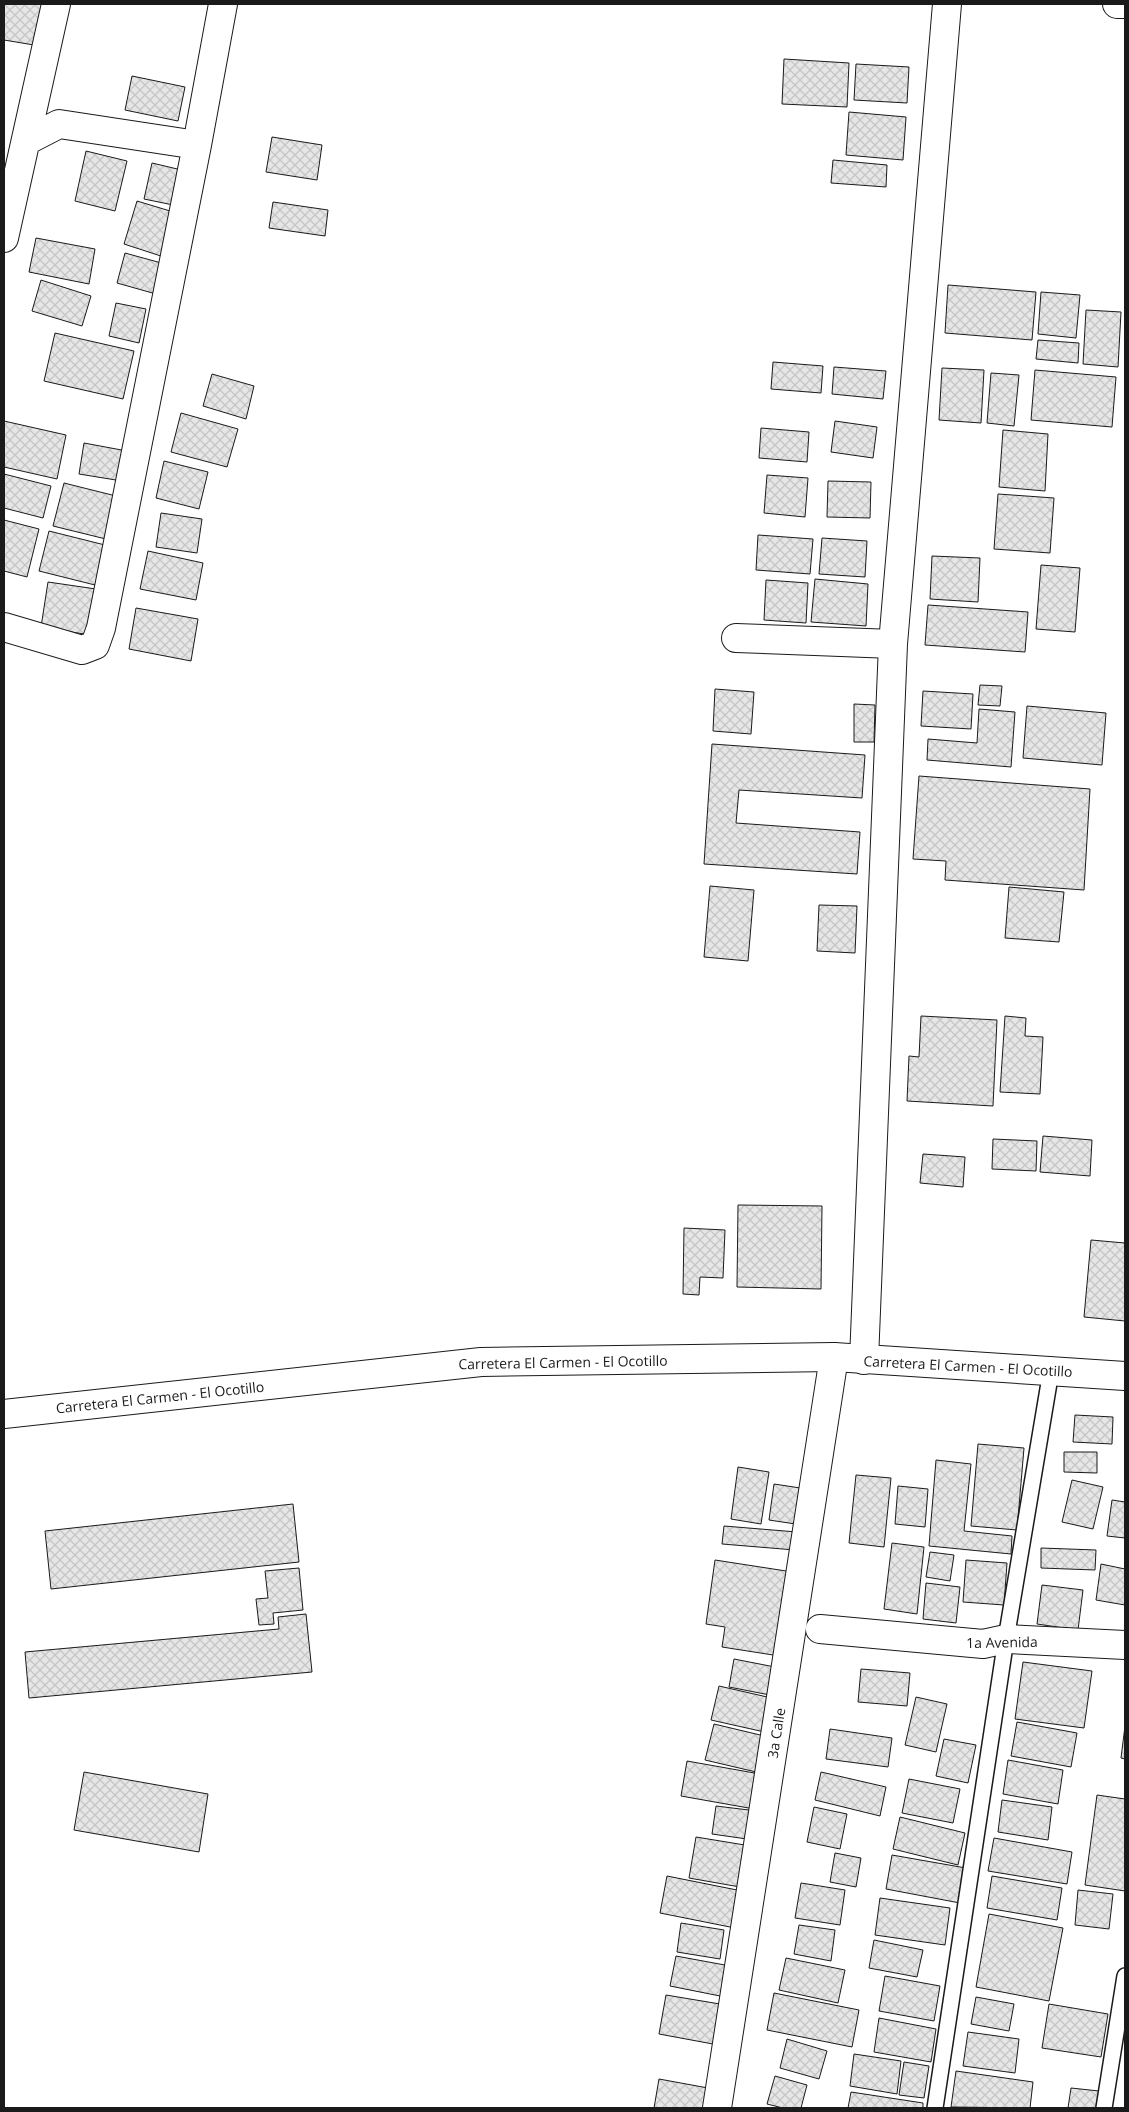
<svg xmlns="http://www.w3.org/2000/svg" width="1129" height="2112" font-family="'Open Sans',sans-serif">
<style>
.building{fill:url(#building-cross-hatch);stroke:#1a1a1a}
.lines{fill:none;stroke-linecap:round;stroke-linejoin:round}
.lane-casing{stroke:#1a1a1a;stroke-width:18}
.street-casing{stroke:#1a1a1a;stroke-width:30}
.secondary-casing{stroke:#1a1a1a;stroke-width:30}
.lane{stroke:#fff;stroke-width:15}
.street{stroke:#fff;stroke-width:28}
.secondary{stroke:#fff;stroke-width:28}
.labels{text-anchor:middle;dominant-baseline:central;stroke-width:4;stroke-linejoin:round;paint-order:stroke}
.street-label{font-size:14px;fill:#1a1a1a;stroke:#fff}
</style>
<defs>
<pattern id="building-cross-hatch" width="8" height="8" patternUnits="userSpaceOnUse" patternTransform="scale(1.25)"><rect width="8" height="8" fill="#e6e6e6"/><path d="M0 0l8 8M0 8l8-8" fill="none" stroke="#c5c5c5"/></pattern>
</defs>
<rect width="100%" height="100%" fill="#fff"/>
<!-- building -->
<path class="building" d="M4,4h43l-7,42 -36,-6z
M784,59l65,4 -2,44 -65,-3z
M856,64l53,3 -2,36 -53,-3z
M132,76l53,11 -7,34 -53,-11z
M849,112l57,5 -3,43 -57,-5z
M272,137l50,8 -5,35 -51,-8z
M86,151l41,10 -12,50 -40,-10z
M833,160l54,5 -1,22 -55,-4z
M152,163l38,9 -7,35 -39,-8z
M137,201l43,13 -13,44 -43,-14z
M273,202l55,8 -3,26 -56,-8z
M36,238l59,11 -6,35 -60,-12z
M125,253l40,11 -9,30 -39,-11z
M41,280l50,16 -9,30 -50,-15z
M948,285l88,7 -4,48 -87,-7z
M1041,292l39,3 -4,43 -38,-4z
M116,303l30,6 -7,34 -30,-7z
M1086,310l35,2 -3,55 -35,-3z
M55,333l79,18 -11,48 -79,-18z
M1038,340l41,3 -1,20 -42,-4z
M773,362l50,4 -2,27 -50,-4z
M834,367l52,4 -3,28 -51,-5z
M942,368l42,2 -3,53 -42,-3z
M1035,370l81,7 -4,50 -81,-7z
M991,373l28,2 -5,51 -27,-3z
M212,374l42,12 -8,33 -43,-13z
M181,413l57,16 -11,38 -56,-15z
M4,421l62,14 -9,44 -53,-12z
M835,421l42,6 -4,31 -42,-6z
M761,428l48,4 -2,30 -48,-4z
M1003,430l45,4 -3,57 -46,-4z
M84,443l43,8 -5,30 -43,-7z
M164,461l44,11 -9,37 -43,-11z
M4,474l47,12 -8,32 -39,-10z
M767,475l41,3 -3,39 -41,-4z
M828,481l43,1 -1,36 -43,-1z
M64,483l60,15 -10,43 -61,-15z
M998,494l56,4 -4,55 -56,-4z
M161,513l41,6 -5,34 -41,-6z
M4,520l35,9 -12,48 -23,-6z
M49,531l60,15 -10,40 -60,-15z
M758,535l55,4 -3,35 -54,-4z
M822,538l45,3 -2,36 -46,-3z
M148,551l55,12 -7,37 -56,-11z
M932,556l48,2 -2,44 -48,-3z
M1041,565l39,3 -5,64 -39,-3z
M815,579l53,5 -2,42 -55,-4z
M766,580l42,3 -2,40 -42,-3z
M48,582l48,7 -6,46 -49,-8z
M928,605l100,7 -3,40 -100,-7z
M136,608l62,11 -7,42 -62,-12z
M980,685l22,1 -2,20 -22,-1z
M715,689l39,3 -3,42 -38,-3z
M923,691l50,3 -2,35 -50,-3z
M854,704l21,1 -1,37h-20z
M1027,706l79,7 -4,52 -79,-7z
M979,709l36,3 -4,55 -84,-7 1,-21 49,4z
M712,744l153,11 -3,43 -123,-8 -3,33 124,9 -3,42 -153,-10z
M919,776l171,13 -6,101 -139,-10 1,-19 -33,-2z
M710,886l44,4 -6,71 -44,-4z
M1009,887l55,5 -5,50 -54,-4z
M819,905l38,1 -2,47 -38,-2z
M921,1016l76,4 -4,86 -86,-5 2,-45 10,1z
M1005,1016l21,2 -1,18 18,1 -3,57 -40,-2z
M1043,1136l49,4 -2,36 -50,-4z
M993,1139l44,2 -1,30 -44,-2z
M923,1154l42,3 -2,30 -43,-4z
M738,1205l84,1 -1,83 -84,-2z
M684,1228l41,2 -2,48 -23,-1 -1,18 -16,-1z
M1091,1240l34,3v78l-41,-4z
M1075,1415l38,2 -1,27 -39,-2z
M978,1444l46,4 -7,82 -46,-4z
M1064,1452h33v21l-33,-1z
M936,1460l35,4 -7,67 48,5 -1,18 -82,-8z
M738,1467l31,5 -8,52 -30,-5z
M856,1475l35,3 -7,69 -35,-4z
M1072,1480l31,7 -10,42 -31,-7z
M774,1484l33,5 -5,36 -33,-5z
M898,1486l30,3 -3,38 -30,-3z
M1112,1500l13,2v36l-18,-2z
M293,1504l6,58 -248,27 -6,-58z
M724,1526l85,7 -2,18 -85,-7z
M892,1543l32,4 -7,67 -33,-5z
M1041,1548l55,2 -1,20 -54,-2z
M930,1552l24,3 -4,26 -24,-4z
M715,1560l84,13 -13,84 -64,-10 3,-20 -19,-3z
M966,1560l41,3 -3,42 -41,-3z
M1101,1564l24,5v36l-29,-5z
M299,1568l4,42 -30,3 1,11 -15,1 -3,-26 12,-1 -3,-27z
M926,1583l34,4 -4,36 -33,-4z
M1042,1585l41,5 -5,40 -41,-6z
M306,1614l6,58 -283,26 -4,-46 254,-23 -1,-12z
M734,1659l46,9 -5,28 -46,-9z
M1023,1662l69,9 -8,57 -69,-9z
M861,1669l49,4 -3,33 -49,-4z
M719,1686l57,13 -7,34 -58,-13z
M916,1697l31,7 -11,48 -31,-7z
M1017,1722l60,11 -6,34 -60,-11z
M714,1724l63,15 -8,36 -64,-15z
M1125,1726v33l-4,-1z
M830,1729l62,9 -4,29 -62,-8z
M944,1739l32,6 -8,38 -32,-7z
M1008,1760l55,10 -5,34 -55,-10z
M687,1761l90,16 -6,35 -90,-16z
M84,1772l124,22 -9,58 -125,-22z
M821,1772l65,15 -6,29 -65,-16z
M909,1779l51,10 -7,34 -51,-10z
M1097,1795l28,4v92l-40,-6z
M1002,1800l50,7 -4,33 -50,-8z
M716,1806l49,6 -4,29 -49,-7z
M814,1807l33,7 -7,35 -33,-7z
M900,1817l65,16 -7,32 -65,-16z
M696,1837l67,11 -6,42 -68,-12z
M994,1838l78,14 -5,32 -79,-13z
M835,1853l26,5 -5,29 -26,-5z
M892,1855l74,13 -6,35 -74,-14z
M667,1876l80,16 -7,37 -80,-16z
M992,1876l70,12 -5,32 -70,-12z
M801,1883l44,7 -5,35 -45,-7z
M1078,1890l35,4 -4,35 -34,-4z
M880,1898l70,10 -5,37 -70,-10z
M989,1914l74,14 -14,73 -73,-14z
M681,1923l43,7 -4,29 -43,-7z
M799,1925l36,5 -4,31 -37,-7z
M874,1940l49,10 -6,27 -48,-9z
M676,1956l65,12 -6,31 -65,-13z
M786,1958l59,12 -7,33 -59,-13z
M885,1976l55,10 -6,35 -55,-10z
M774,1993l85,17 -7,37 -85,-17z
M666,1995l54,9 -7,40 -54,-10z
M976,1997l38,7 -5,27 -38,-7z
M1049,2004l59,10 -7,43 -59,-9z
M879,2018l57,11 -5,33 -57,-10z
M968,2032l51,7 -4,34 -52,-7z
M787,2039l40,12 -8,28 -39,-11z
M854,2054l47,7 -4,33 -47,-8z
M904,2062l25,4 -5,32 -25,-3z
M956,2071l77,11 -3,26 -79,-1z
M775,2076l32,9 -6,23h-18l-16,-4z
M659,2079l49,9 -4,20h-50z
M1071,2088l28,3 -2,17h-29z
M851,2092l72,11v5h-75z"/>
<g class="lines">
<!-- lane casing -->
<g class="lane-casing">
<path id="lane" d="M935,2108l71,-469 45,-268
M1104,2108l21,-132"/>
</g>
<!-- street casing -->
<g class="street-casing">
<path id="street" d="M1117,4h8
M26,141l33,-17 138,21
M4,238l52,-234
M4,627l78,23 13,-5 6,-17 96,-483 26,-141
M736,638l157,6
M864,1360l29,-716 54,-640
M820,1629l163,15 23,-5 119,6
M717,2108l117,-751"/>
</g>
<!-- secondary casing -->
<g class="secondary-casing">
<path id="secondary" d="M4,1414l477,-52 353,-5 291,19"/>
</g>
<!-- lane -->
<use href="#lane" class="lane"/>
<!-- street -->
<use href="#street" class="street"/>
<!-- secondary -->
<use href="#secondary" class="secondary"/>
</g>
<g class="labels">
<!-- street labels -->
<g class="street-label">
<text transform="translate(563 1362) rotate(-1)">Carretera El Carmen - El Ocotillo</text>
<text transform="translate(968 1366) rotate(3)">Carretera El Carmen - El Ocotillo</text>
<text transform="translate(160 1397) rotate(-6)">Carretera El Carmen - El Ocotillo</text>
<text transform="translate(1002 1642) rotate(-1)">1a Avenida</text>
<text transform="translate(776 1733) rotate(-81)">3a Calle</text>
</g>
</g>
<!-- border -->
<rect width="1129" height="2112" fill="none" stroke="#1a1a1a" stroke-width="10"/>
</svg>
